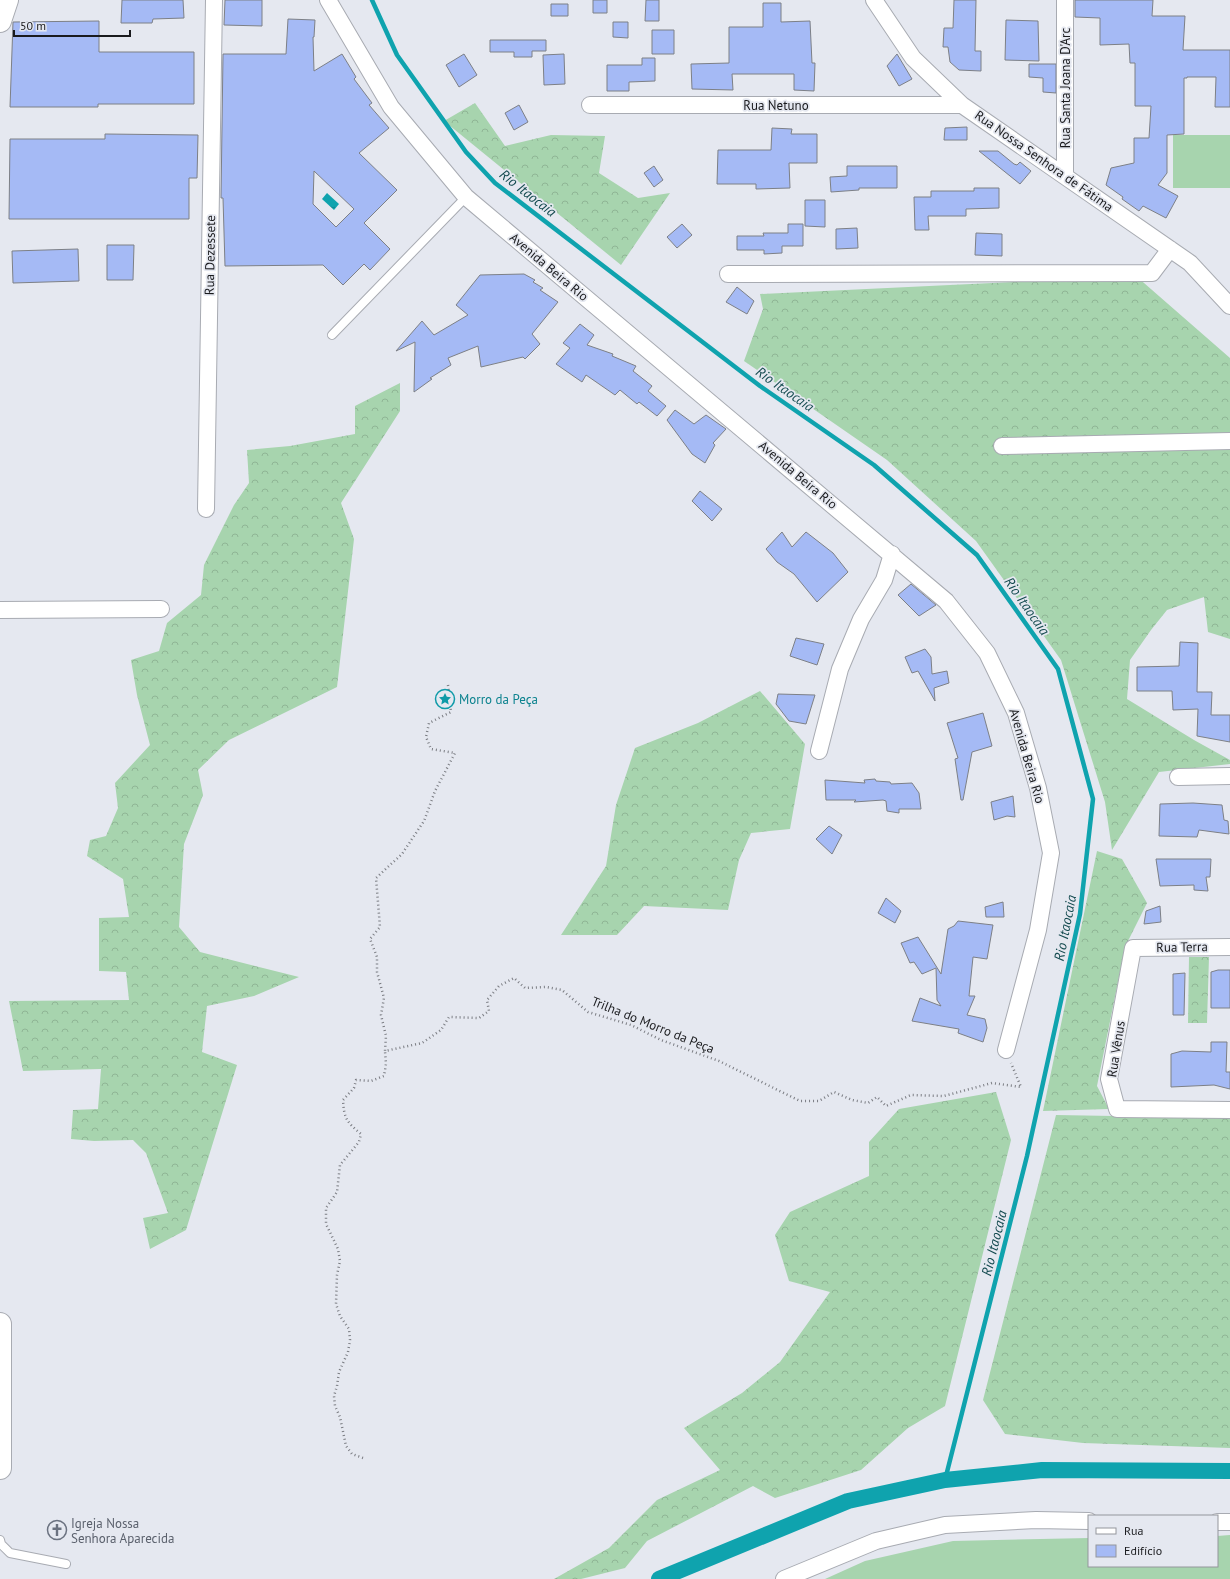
<svg xmlns="http://www.w3.org/2000/svg" width="1230" height="1579" font-family="'PT Sans',sans-serif">
<style>
.grass{fill:#a7d4ae}
.forest{fill:url(#forest-crowns)}
.water{fill:url(#water-ripples)}
.lines{fill:none;stroke-linecap:round;stroke-linejoin:round}
.stream{stroke:#0fa3ae;stroke-width:4.5}
.canal{stroke:#0fa3ae;stroke-width:16}
.building{fill:#a5baf5;stroke:#7d8086;fill-rule:evenodd}
.lane-casing{stroke:#a8abb2;stroke-width:10}
.street-casing{stroke:#a8abb2;stroke-width:18}
.secondary-casing{stroke:#a8abb2;stroke-width:24}
.path{stroke:#7b7d83;stroke-width:2.5;stroke-dasharray:1 3;stroke-linecap:butt}
.lane{stroke:#fff;stroke-width:8}
.street{stroke:#fff;stroke-width:16}
.secondary{stroke:#fff;stroke-width:22}
.labels{text-anchor:middle;dominant-baseline:central;stroke-width:3.5;stroke-linejoin:round;paint-order:stroke}
.street-label{font-size:13px;fill:#1a1b1e;stroke:#e5e8f0}
.culture-label{font-size:13px;fill:#0d838f;stroke:#e5e8f0;text-anchor:start}
.worship-label{font-size:13px;fill:#5b616d;stroke:#e5e8f0;text-anchor:start}
.water-label{font-size:14px;font-style:italic;fill:#154b50;stroke:#e5e8f0}
</style>
<defs>
<pattern id="forest-crowns" width="20" height="18" patternUnits="userSpaceOnUse"><rect width="20" height="18" fill="#a7d4ae"/><path d="M2 6a3 3 0 1 1 6 0M12 15a3 3 0 1 1 6 0" fill="none" stroke="#8fb595"/></pattern>
<pattern id="water-ripples" width="26" height="14" patternUnits="userSpaceOnUse"><rect width="26" height="14" fill="#0fa3ae"/><path d="M2 4q2-2 4 0t4 0M15 11q2-2 4 0t4 0" fill="none" stroke="#0e848d"/></pattern>
</defs>
<rect width="100%" height="100%" fill="#e5e8f0"/>
<!-- grass -->
<path class="grass" d="M1173,135h57v53h-57z
M1230,1535v44h-405l40,-18 88,-20 136,-3v28h128v-30z"/>
<!-- forest -->
<path class="forest" d="M475,103l30,43 46,-11 54,1 -6,37 39,25 32,-5 -49,72 -177,-144z
M1136,276l94,82v281l-22,-7 -4,-35 -37,13 -16,20 -21,30 -3,39 67,41 36,20v4l-71,8 -47,78 -7,-48 -44,-142 -85,-119 -89,-81 -143,-99 19,-52 -3,-15z
M400,383v28l-59,92 13,36 -17,148 -108,53 -31,30 5,25 -19,49 -5,83 21,25 99,25 -45,19 -47,10 -5,46 35,13 -51,165 -36,19 -7,-31 25,-5 -22,-60 -13,-13 -39,1 -23,-2 2,-29 25,-1 3,-40 -78,2 -14,-70 120,-1 -3,-28 -27,-1v-53l30,-1 -6,-38 -36,-23 3,-16 16,-4 12,-28 -3,-25 35,-38 -13,-50 -6,-35 28,-9 8,-28 34,-28 3,-30 30,-60 15,-22 -2,-33 43,-4 65,-12v-28z
M760,691l45,53 -15,85 -39,4 -12,27 -11,50 -84,-4 -27,29h-56l45,-69 10,-61 19,-57 63,-25z
M1097,851l25,8 25,44 -22,44 -28,139 12,23 -66,2z
M1189,957h20l-2,66h-19z
M996,1092l15,48 -66,266 -37,22 -47,42 -86,28 -22,-12 -106,55 -22,27 -44,11h-27l55,-31 48,-48 63,-30 -36,-42 58,-35 38,-31 50,-70 -41,-11 -14,-46 15,-23 79,-36v-34l30,-33z
M1056,1115l174,3v330l-147,-5 -78,-9 -22,-34z"/>
<!-- water -->
<path class="water" d="M327,193l12,11 -5,6 -12,-11z"/>
<g class="lines">
<!-- stream -->
<path class="stream" d="M372,0l25,55 69,97 29,31 265,203 114,79 103,90 81,114 35,130 -13,115 -53,242 -82,324"/>
<!-- canal -->
<path class="canal" d="M659,1579l189,-78 97,-21 97,-10 188,1"/>
</g>
<!-- building -->
<path class="building" d="M122,0h61l1,18 -31,1 -1,4h-31z
M225,0h37v26l-38,-1z
M593,0h14v13h-14z
M646,0h13v21h-14z
M954,0h22l-1,51h6v20l-22,-1 -9,-8 -2,-15h-5l1,-19h9z
M1075,0h78l-1,16h33l-2,34h47v57h-15l1,-30h-29v1h-3v56l-17,1v38l-9,12 20,11 -12,22 -23,-12 -4,5 -17,-12 1,-2 -17,-12 5,-17 23,-5v-25h15l2,-32h-16v-43h-5l-1,-19 -29,1v-27l-25,-1z
M763,3h18v19l29,-1 2,42h3l-1,28 -20,-1v-16h-62l1,16 -41,-1 -1,-25 38,-1v-36h34z
M551,4h17v12h-17z
M288,19l27,1 -1,17h-1l1,34 28,-17 14,23 -2,2 18,24 -3,2 20,23 -30,25 38,37 -33,33 26,26 -20,21 -6,-6 -21,21 -20,-20 -98,1 -2,-68h-2l2,-144h63zM314,171l40,38 -18,18 -23,-23z
M1006,20l32,1 1,40 -34,-1z
M99,21v31h95v52h-96v3h-88l3,-85z
M613,22h15v16l-15,-1z
M652,30h22v24h-22z
M490,40h56v11h-14v6h-18v-5h-24z
M464,54l13,21 -18,12 -13,-22z
M564,54l1,30 -21,1 -1,-30z
M897,54l15,25 -13,7 -12,-20z
M642,58h13v23l-26,1v9h-22v-26h35z
M1029,64h27v29l-13,-1v-14l-14,-1z
M519,105l9,17 -14,8 -9,-17z
M967,127v13h-23l1,-12z
M772,128l20,1 -1,5h26v29h-28l1,25 -34,1v-5h-39l1,-34h53z
M105,134l93,1 -1,43h-8v41h-180l1,-80h95z
M979,151h19l16,13 3,1 3,-3 11,9 -11,13z
M654,166l9,14 -9,7 -10,-14z
M847,166h50v22h-38v2l-28,2 -1,-15 17,-1z
M974,188h25v20l-33,1v7h-38l1,14h-14l-1,-33h17v-6h43z
M805,200h20v27l-20,-1z
M682,224l10,11 -15,13 -10,-11z
M788,224h15v22h-21v7l-18,1v-4h-27v-14h27l-1,-3h25z
M857,228l1,20 -22,1v-20z
M976,233l26,1v22l-27,-1z
M107,245h27l-1,35h-26z
M78,249l1,32 -66,2 -1,-32z
M524,274l11,6 -2,2 10,6 -3,2 18,12 -26,32 8,10 -15,15 -2,-2 -42,10 -3,-21 -30,12 3,7 -21,13 2,1 -18,13 1,-50 -19,9 26,-30 12,14 34,-20 -12,-10 24,-30z
M737,287l17,14 -7,13 -21,-12z
M580,324l14,11 -7,10 26,9 -1,2 24,10 -3,5 19,15 -4,5 18,15 -9,10 -18,-14 -2,2 -17,-14 -5,5 -29,-20 -4,7 -26,-18 14,-16 -7,-5z
M675,410l19,14 12,-9 20,14 -13,14 2,2 -10,18 -13,-9 -25,-34z
M700,491l22,18 -10,12 -20,-20z
M782,532l10,15 14,-15 27,21 15,19 -31,30 -23,-28 -17,-12 -11,-13z
M911,584l25,21 -17,11 -21,-21z
M796,638l28,6 -7,21 -27,-9z
M1180,642l18,1 -1,49h15l-1,23h19v27l-33,-6 1,-27 -25,1 -1,-19h-35v-24l42,-1z
M925,649l6,8 1,17 15,-3 2,12 -15,5 1,13 -17,-30 -6,2 -7,-16z
M778,694l37,1 -9,29 -17,-3 -13,-17z
M983,713l9,33 -20,6 -9,48h-2l-6,-41 3,-1 -11,-35z
M875,779l1,2 14,1 1,2 21,-1 7,10 2,16h-22v4l-12,-2 -1,-10 -3,-1 -29,2 2,-2h-30l-1,-20 40,3 -1,-3z
M1013,796l2,21 -8,-1 -13,4 -3,-18z
M1193,803l29,2 2,15 4,1 1,13 -30,-4 -2,7 -38,-1 1,-32z
M829,826l13,9 -10,19 -16,-15z
M1156,859h55l-1,18h-4l2,14 -14,-1v-5l-34,1z
M886,898l15,13 -6,12 -17,-10z
M1003,902l1,15h-18l-1,-10z
M1160,906l1,16 -17,2 2,-13z
M958,921l35,4 -6,34 -14,-2 -4,39h6l-8,19 18,4 2,9 -4,14 -25,-9 1,-4 -47,-8 8,-23 21,8 -4,-6 -1,-32 -14,6 -8,-12 -4,1 -9,-20 17,-6 23,37 7,-45 6,-3z
M1218,970h12v38h-19v-36z
M1185,973l-1,42h-11v-41z
M1211,1042h16l-1,30h4v17l-16,-4 -43,2v-33l11,-3 29,1z"/>
<g class="lines">
<!-- lane casing -->
<g class="lane-casing">
<path id="lane" d="M332,335l134,-138
M0,1540l1,4 9,9 56,11"/>
</g>
<!-- street casing -->
<g class="street-casing">
<path id="street" d="M328,0l63,107 75,90 480,404 41,52 29,60 22,75 13,65 -13,77 -32,120
M874,0l39,58 49,47 228,158 40,43
M590,105h372
M1065,176v-176
M728,274l424,-1 18,-24
M1002,446l228,-5
M206,509l8,-509
M0,610l161,-1
M819,751l21,-82 21,-50 23,-39 8,-26
M1178,777l52,-1
M1230,947l-97,1 -24,131 8,30 113,1
M1217,1522h13
M784,1579l92,-38 69,-16 91,-5 53,1"/>
</g>
<!-- secondary casing -->
<g class="secondary-casing">
<path id="secondary" d="M0,21l7,-21
M0,1324v144"/>
</g>
<!-- path -->
<path class="path" d="M448,685l3,27 -22,11 -3,14 5,12 24,4 -20,38 -11,30 -22,33 -26,24 4,49 -10,12 7,18v15l7,26 -3,17 5,21 -1,15 37,-8 19,-13 8,-13 30,1 10,-7 -2,-11 12,-14 15,-8 11,10 21,-1 16,3 26,22 43,13 30,15 58,21 81,40h19l15,-9 18,8 16,3 9,-6 9,9 25,-11 33,1 48,-13 29,4 -10,-24
M363,1458l-11,-4 -6,-8 -6,-29 -5,-11 -1,-10 3,-10 2,-14 9,-20 2,-12 -1,-11 -9,-13 -4,-12 1,-29 3,-14 -2,-12 -12,-25v-16l11,-16 3,-27 19,-23 2,-8c-14,-12 -17,-15 -18,-34l11,-12 2,-8 15,1 13,-5 2,-12 -1,-13"/>
<!-- lane -->
<use href="#lane" class="lane"/>
<!-- street -->
<use href="#street" class="street"/>
<!-- secondary -->
<use href="#secondary" class="secondary"/>
</g>
<!-- icons -->
<defs>
<g id="sight-ring" transform="scale(1)"><circle r="9.5" fill="#e5e8f0" stroke="#0f9aa8" stroke-width="1.5"/><path d="M0-6L1.8-2.2L6-1.7L2.9 1.2L3.7 5.4L0 3.3L-3.7 5.4L-2.9 1.2L-6-1.7L-1.8-2.2Z" fill="#0f9aa8"/></g>
<g id="church-ring" transform="scale(1)"><circle r="9.5" fill="#e5e8f0" stroke="#6b7280" stroke-width="1.5"/><path d="M-1.2-6h2.4v3.5h3.3v2.4h-3.3V6h-2.4V-.1h-3.3v-2.4h3.3Z" fill="#6b7280"/></g>
</defs>
<g fill-rule="evenodd">
<use href="#sight-ring" x="445" y="699"/>
<use href="#church-ring" x="57" y="1530"/>
</g>
<g class="labels">
<!-- street labels -->
<g class="street-label">
<text transform="translate(1065 88) rotate(-90)">Rua Santa Joana D'Arc</text>
<text x="776" y="105">Rua Netuno</text>
<text transform="translate(1044 161) rotate(35)">Rua Nossa Senhora de Fátima</text>
<text transform="translate(210 255) rotate(-89)">Rua Dezessete</text>
<text transform="translate(549 267) rotate(40)">Avenida Beira Rio</text>
<text transform="translate(798 475) rotate(40)">Avenida Beira Rio</text>
<text transform="translate(1027 756) rotate(74)">Avenida Beira Rio</text>
<text transform="translate(1182 947) rotate(-1)">Rua Terra</text>
<text transform="translate(653 1025) rotate(22)">Trilha do Morro da Peça</text>
<text transform="translate(1116 1049) rotate(-81)">Rua Vênus</text>
</g>
<!-- culture labels -->
<g class="culture-label">
<text x="459" y="699">Morro da Peça</text>
</g>
<!-- worship labels -->
<g class="worship-label">
<text x="71" y="1523">Igreja Nossa<tspan x="71" dy="15">Senhora Aparecida</tspan></text>
</g>
<!-- water labels -->
<g class="water-label">
<text transform="translate(528 193) rotate(38)">Rio Itaocaia</text>
<text transform="translate(785 389) rotate(35)">Rio Itaocaia</text>
<text transform="translate(1027 606) rotate(55)">Rio Itaocaia</text>
<text transform="translate(1065 928) rotate(-79)">Rio Itaocaia</text>
<text transform="translate(994 1243) rotate(-76)">Rio Itaocaia</text>
</g>
</g>
<!-- legend -->
<rect x="1088" y="1515" width="130" height="52" fill="#e5e8f0" stroke="#94969c"/>
<rect x="1096" y="1528" width="20" height="6" fill="#ffffff" stroke="#94969c"/>
<text x="1124" y="1535" font-size="12" fill="#1a1b1e">Rua</text>
<rect x="1096" y="1545" width="20" height="12" fill="#a5baf5" stroke="#94969c"/>
<text x="1124" y="1555" font-size="12" fill="#1a1b1e">Edifício</text>
<!-- scale -->
<path d="M14 30v6h116v-6" fill="none" stroke="#1a1b1e" stroke-width="2"/>
<text x="20" y="30" font-size="12" fill="#1a1b1e" stroke="#e5e8f0" stroke-width="3" paint-order="stroke">50 m</text>
</svg>
